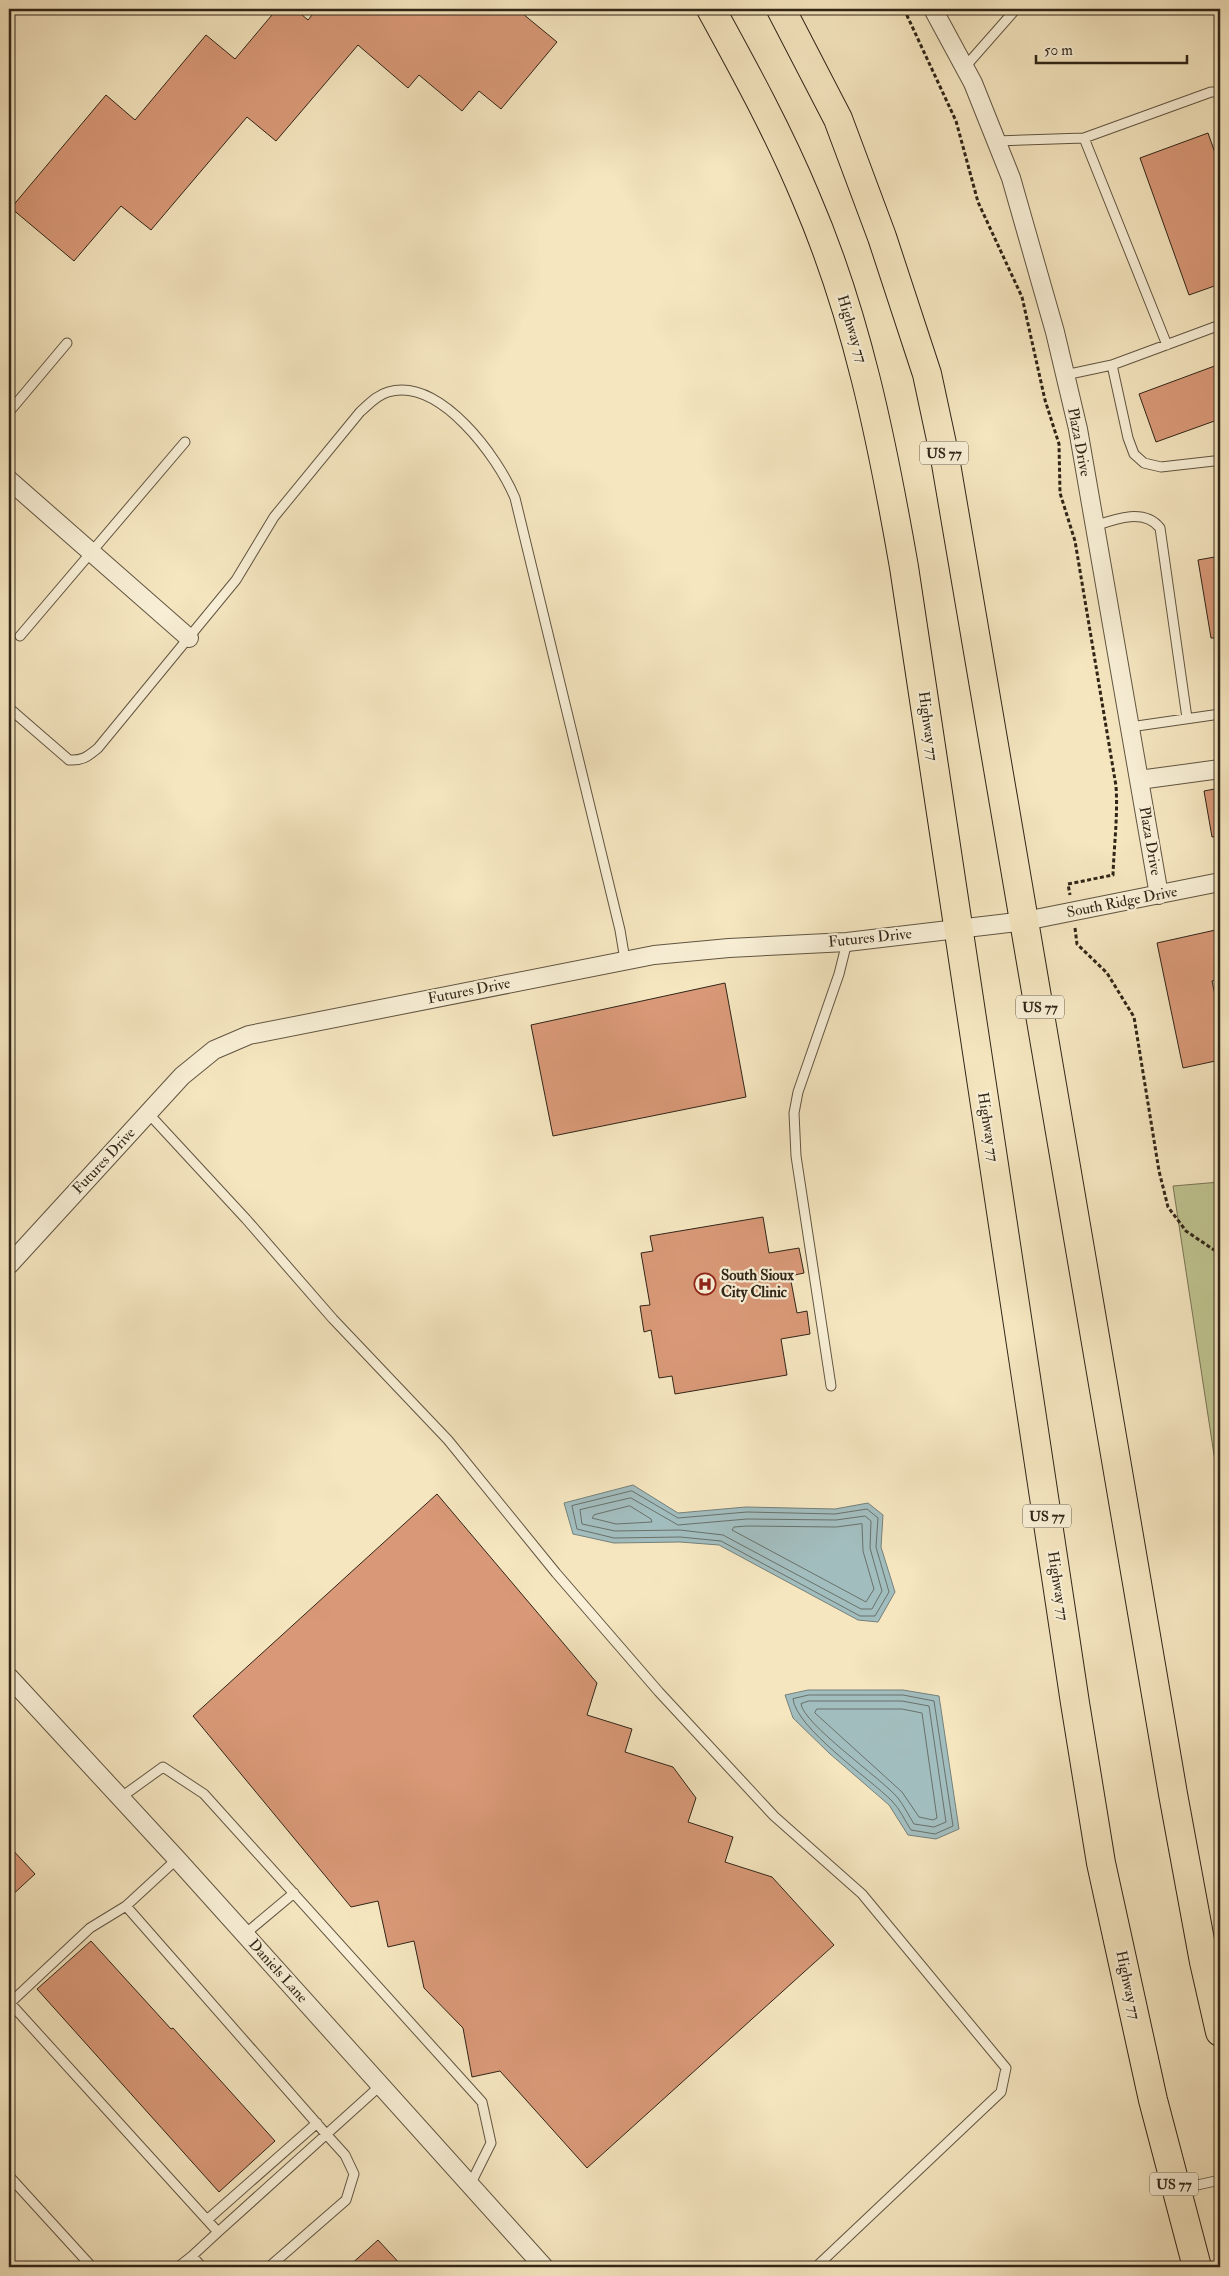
<svg xmlns="http://www.w3.org/2000/svg" width="1229" height="2276" font-family="'IM FELL Double Pica',serif">
<style>
.green{fill:#bfc490;stroke:#787454}
.water{fill:#a2bdbe;stroke:#74807b}
.lines{fill:none;stroke-linecap:round;stroke-linejoin:round}
.shore{stroke:#69716a;stroke-width:1}
.building{fill:#d99978;stroke:#302517}
.lane-casing{stroke:#615541;stroke-width:11}
.street-casing{stroke:#615541;stroke-width:20}
.highway-casing{stroke:#302517;stroke-width:30}
.path{stroke:#302517;stroke-width:3;stroke-dasharray:4 2.5;stroke-linecap:butt}
.lane{stroke:#f8efd6;stroke-width:9}
.street{stroke:#f8efd6;stroke-width:18}
.highway{stroke:#f5e6c0;stroke-width:28}
.labels{text-anchor:middle;dominant-baseline:central;stroke-width:4.5;stroke-linejoin:round;paint-order:stroke}
.shield{fill:#f8efd6;stroke:#6c6250;stroke-width:1}
.shield-label{font-size:14px;font-weight:bold;fill:#302517}
.street-label{font-size:15px;fill:#302517;stroke:#f8efd6}
.poi-label{font-size:15px;font-weight:bold;fill:#302517;stroke:#f8efd6;text-anchor:start}
</style>
<rect width="100%" height="100%" fill="#f5e6c0"/>
<filter id="stains"><feTurbulence type="fractalNoise" baseFrequency=".004" numOctaves="4"/><feColorMatrix values="0 0 0 0 .2 0 0 0 0 .09 0 0 0 0 .02 0 0 0 .5 -.17"/></filter>
<radialGradient id="worn" r=".72"><stop offset=".6" stop-color="#630" stop-opacity="0"/><stop offset="1" stop-color="#630" stop-opacity=".3"/></radialGradient>
<!-- green -->
<path class="green" d="M1220,1182v312l-47,-308z"/>
<!-- water -->
<path class="water" d="M633,1485l45,28 68,-6 89,2 33,-6 15,12 -2,32 14,45 -17,30 -20,-2 -139,-75 -39,-3 -66,1 -41,-9 -9,-31z
M808,1690h95l36,6 20,133 -23,10 -28,-4 -19,-30 -60,-52 -36,-35 -8,-23z"/>
<g class="lines">
<!-- shore -->
<path class="shore" d="M632,1491l46,27 69,-6 88,2 32,-5 11,9 -2,29 13,45 -14,24h-15l-139,-75 -41,-4 -66,1 -37,-9 -5,-23z
M631,1498l47,27 69,-6 89,1 29,-4 6,5 -1,27 12,43 -10,18h-11l-138,-74 -43,-5 -65,1 -33,-7 -2,-14z
M630,1506l21,13 1,3 -36,2 -24,-6 2,-3z
M862,1524l1,27 11,38 -8,13 -134,-72 2,-3 13,-1 89,1z
M809,1695h94l31,6 19,125 -18,8 -24,-4c-6,-9 -11,-21 -19,-29 -23,-23 -96,-73 -99,-102z
M809,1701h93l27,5 17,116 -12,5 -20,-3c-5,-8 -10,-18 -16,-26 -17,-20 -95,-74 -97,-94z
M817,1709h85l20,4 15,105 -4,2 -14,-3 -17,-25 -87,-79z"/>
</g>
<!-- building -->
<path class="building" d="M277,9h18l13,11 9,-11h200l40,33 -56,67 -22,-18 -17,20 -43,-36 -11,13 -50,-43 -82,96 -29,-24 -96,113 -30,-24 -47,55 -63,-53 95,-113 29,25 71,-85 29,24z
M1208,133l12,34v117l-31,11 -49,-137z
M1220,364v55l-64,23 -17,-48z
M1220,556v82h-9l-13,-78z
M1220,788v48l-8,1 -8,-46z
M1220,929v50l-8,2 8,37v42l-37,8 -26,-125z
M725,983l21,114 -193,39 -22,-111z
M763,1217l6,36 30,-5 5,25 -14,3 7,37 10,-2 3,23 -29,5 6,36 -112,19 -3,-18 -13,2 -8,-48 -7,2 -4,-26 10,-1 -9,-52 12,-2 -3,-15z
M437,1494l160,189 -10,32 45,14 -7,23 48,15 23,31 -8,24 45,15 -8,25 47,15 62,68 -247,223 -87,-97 -28,6 -9,-49 -39,-40 -10,-47 -26,6 -10,-46 -27,6 -158,-191z
M9,1846l26,28 -26,24z
M91,1941l80,88 2,-1 102,113 -56,51 -182,-203z
M378,2240l25,27h-55z"/>
<g class="lines">
<!-- lane casing -->
<g class="lane-casing">
<path id="lane" d="M964,68l52,-59
M1084,138l83,207
M996,141l88,-3 127,-46h9
M1112,365l16,73 6,16 10,9 17,4 53,-6
M1065,375l47,-10 108,-40
M9,412l58,-69
M1095,526c20,-7 49,-18 65,2l27,190
M20,636l165,-194
M9,708l60,52c14,1 19,-4 29,-12l138,-168 38,-63 86,-105c9,-8 17,-17 28,-20 52,-15 110,65 127,106l105,432 5,30
M1130,727l90,-13
M148,1113l98,106 87,100 115,121 108,133 103,119 115,124 88,78 144,174 -5,24 -185,175
M831,1386l-35,-230 -2,-43 4,-21 41,-118 8,-32
M120,1798l43,-31 41,27 278,308 9,41 -21,42
M177,1859l-51,47 -36,22 -80,75 208,229 163,-147
M126,1906l200,228 19,21 9,19 -8,26 -77,67
M245,1934l49,-41
M9,2176l83,91
M1179,2189l41,-9
M207,2220l110,-97
M192,2256l26,-24
M178,2267l14,-11 10,11"/>
</g>
<!-- street casing -->
<g class="street-casing">
<path id="street" d="M933,9l40,74 38,95 44,154 23,97 81,466
M9,480l180,158
M1139,780l81,-11
M9,1265l173,-189 32,-26 35,-15 405,-80 75,-7 118,-6 178,-21 195,-39
M9,1677l168,182 367,408"/>
</g>
<!-- highway casing -->
<g class="highway-casing">
<path id="highway" d="M711,9c34,62 68,124 95,189 51,118 76,243 98,369l171,1136 26,160 52,237 44,167
M781,9l57,110 44,118 45,137 18,84 228,1336 31,168 16,70"/>
</g>
<!-- path -->
<path class="path" d="M904,9l52,112 22,81 44,95 23,103 14,44 1,49 15,48 41,245c2,30 -2,59 -3,89l-45,9 2,11
M1075,928l2,16 30,29 27,44 25,154 9,36 18,24 34,23"/>
<!-- lane -->
<use href="#lane" class="lane"/>
<!-- street -->
<use href="#street" class="street"/>
<!-- highway -->
<use href="#highway" class="highway"/>
</g>
<!-- icons -->
<defs>
<g id="hospital-ring" transform="scale(1.125)"><circle r="9.5" fill="#f8efd6" stroke="#8f2418" stroke-width="1.5"/><path d="M-5-5h3v3.5h4V-5h3V5h-3V1.5h-4V5h-3Z" fill="#8f2418"/></g>
</defs>
<g fill-rule="evenodd">
<use href="#hospital-ring" x="705" y="1284"/>
</g>
<g class="labels">
<!-- shield labels -->
<g class="shield">
<rect x="920" y="441.5" width="48" height="23" rx="4"/>
<rect x="1016" y="995.5" width="48" height="23" rx="4"/>
<rect x="1023" y="1504.5" width="48" height="23" rx="4"/>
<rect x="1150" y="2172.5" width="48" height="23" rx="4"/>
</g>
<g class="shield-label">
<text x="944" y="453">US 77</text>
<text x="1040" y="1007">US 77</text>
<text x="1047" y="1516">US 77</text>
<text x="1174" y="2184">US 77</text>
</g>
<!-- street labels -->
<g class="street-label">
<text transform="translate(852 329) rotate(73)">Highway 77</text>
<text transform="translate(1079 442) rotate(79)">Plaza Drive</text>
<text transform="translate(928 726) rotate(82)">Highway 77</text>
<text transform="translate(1150 841) rotate(80)">Plaza Drive</text>
<text transform="translate(1122 902) rotate(-11)">South Ridge Drive</text>
<text transform="translate(870 938) rotate(-6)">Futures Drive</text>
<text transform="translate(469 991) rotate(-11)">Futures Drive</text>
<text transform="translate(988 1127) rotate(81)">Highway 77</text>
<text transform="translate(104 1161) rotate(-47)">Futures Drive</text>
<text transform="translate(1058 1586) rotate(81)">Highway 77</text>
<text transform="translate(278 1971) rotate(48)">Daniels Lane</text>
<text transform="translate(1128 1985) rotate(78)">Highway 77</text>
</g>
<!-- poi labels -->
<g class="poi-label">
<text x="721" y="1275">South Sioux<tspan x="721" dy="17">City Clinic</tspan></text>
</g>
</g>
<!-- margin -->
<rect width="1229" height="2276" fill="none" stroke="#f5e6c0" stroke-width="30"/>
<rect x="10" y="10" width="1209" height="2256" fill="none" stroke="#302517" stroke-width="2.5"/>
<rect x="15" y="15" width="1199" height="2246" fill="none" stroke="#302517"/>
<!-- scale -->
<path d="M1036 55v8h151v-8" fill="none" stroke="#302517" stroke-width="2.5"/>
<text x="1044" y="55" font-size="15" fill="#302517" stroke="#f8efd6" stroke-width="4" paint-order="stroke">50 m</text>
<rect width="100%" height="100%" filter="url(#stains)"/>
<rect width="100%" height="100%" fill="url(#worn)"/>
</svg>
